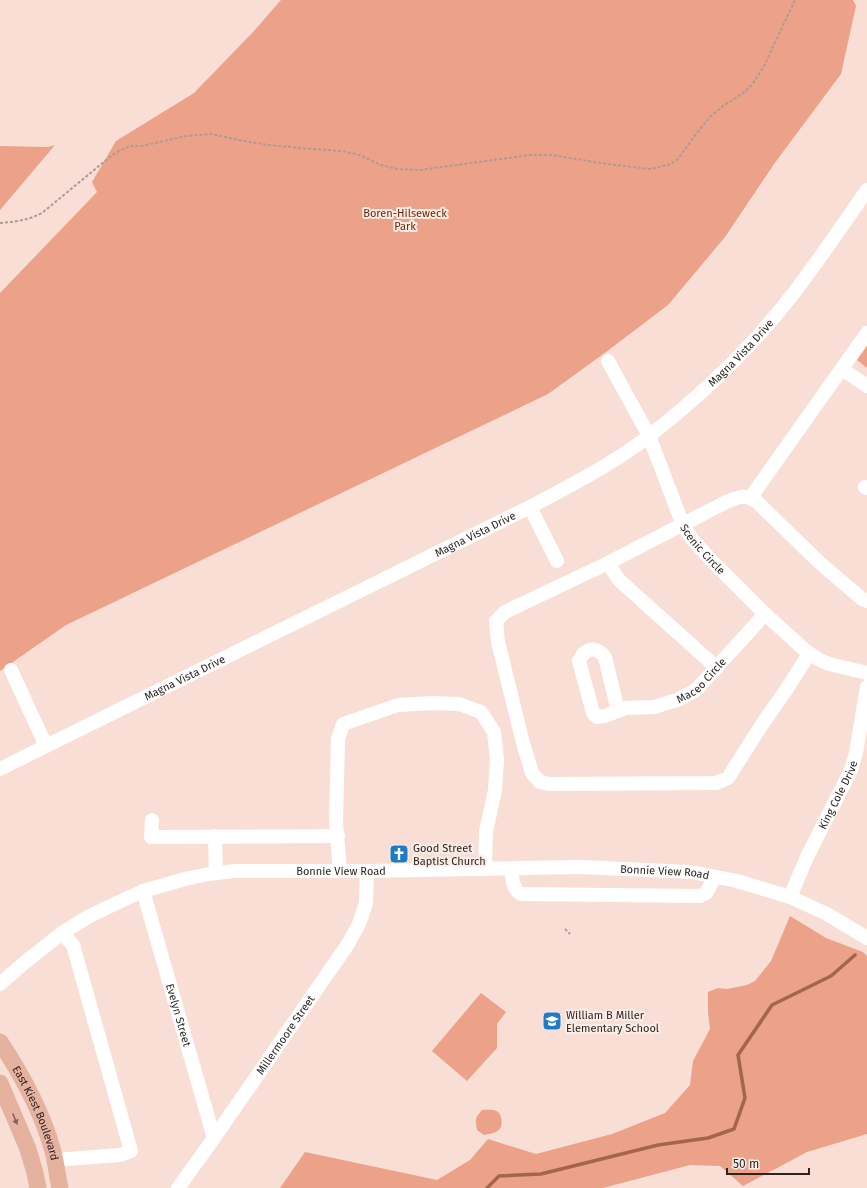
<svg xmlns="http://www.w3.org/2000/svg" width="867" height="1188" font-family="'Fira Sans',sans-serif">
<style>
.green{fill:#eca189}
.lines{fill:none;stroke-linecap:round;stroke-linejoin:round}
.stream{stroke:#a5644e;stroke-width:3.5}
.path{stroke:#ae9a93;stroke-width:2;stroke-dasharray:3 2;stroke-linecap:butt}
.minor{stroke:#fff;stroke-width:14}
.major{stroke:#e6b2a0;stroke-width:17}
.oneway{fill:#80645a}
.labels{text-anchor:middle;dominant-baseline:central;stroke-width:4;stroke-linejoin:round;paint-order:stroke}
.park-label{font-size:11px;fill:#722302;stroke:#fdeee8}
.street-label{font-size:11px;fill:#2d2421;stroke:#fdeee8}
.poi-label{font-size:11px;fill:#2d2421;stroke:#fdeee8;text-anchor:start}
</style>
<rect width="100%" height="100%" fill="#f8ded5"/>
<!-- green -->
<path class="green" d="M281,0h572l3,6 -15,68 -67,90 -49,73 -57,68 -62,47 -58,42 -482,231 -66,46v-378l97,-101 -5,-10 24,-41 78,-48 60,-62z
M55,145l-55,65v-64l48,1z
M867,346v22l-10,-8z
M790,916l36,22 37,14 4,4v178l-60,18 -64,34 -23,-20 -30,-1 -87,23h-323l25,-36 132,28 33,-20 18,-21 48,15 76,-20 53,-21 25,-28 3,-24 17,-32 -2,-16v-21l10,-4 9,1 20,-4 8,-4 16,-20z
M481,993l25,19 -9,12v24l-30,33 -35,-30z
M482,1110c5,0 12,-1 16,2 2,1 2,3 3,5 3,14 -5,16 -17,18l-7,-5c-2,-11 -2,-12 5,-20z"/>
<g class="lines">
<!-- stream -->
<path class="stream" d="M487,1188l12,-12 42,-2 117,-29 50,-7 26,-9 11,-31 -7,-43 34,-50 59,-29 24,-21"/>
<!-- path -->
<path class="path" d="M0,223c15,-1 29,-3 42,-10l69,-57 10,-6 9,-4h12l44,-10 25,-2 28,6 29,5 44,4 29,2 19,4 21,10 16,4 23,1 110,-15h22l55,9 43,5 18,-4 9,-5 23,-31 12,-14 11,-9 22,-14 9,-10 10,-16 31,-66
M565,929l5,5"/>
<!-- minor -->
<g class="minor">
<path id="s1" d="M608,361l41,75 34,89 9,14 20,22 53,53 41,37 12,8 11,5 38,9"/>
<path d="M842,369l25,17"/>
<path d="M865,487l2,1"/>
<path d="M751,497l116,-164"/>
<path d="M530,507l27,54"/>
<path d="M608,563l11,17 98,88"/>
<path d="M809,654l-21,33 -27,39 -33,52 -12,5 -167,1 -9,-2 -8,-9 -9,-30 -25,-101 -2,-21 9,-9 103,-49 118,-61c13,-5 19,-9 31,0l63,61 42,36 5,2"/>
<path d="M11,670l35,76"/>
<path id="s2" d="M618,711l-13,-54c-10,-12 -20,-9 -26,4l14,52 4,4 8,-1 21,-8 28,-1 23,-7 19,-10 69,-76"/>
<path id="s3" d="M0,769l46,-23 484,-239c41,-22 83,-43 119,-71 54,-42 103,-89 144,-142 26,-34 50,-69 74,-104"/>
<path d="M152,820l-1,17 187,-1"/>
<path d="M215,836l1,37"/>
<path d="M511,868c1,9 1,21 10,26l179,2 6,-3 9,-16"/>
<path d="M340,871l-4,-48 2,-84 5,-15 55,-19 34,-2 27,1 22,8 13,20 3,28 -2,30 -9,42 -1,37"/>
<path id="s4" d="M143,891l71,247"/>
<path id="s5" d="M790,897l17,-40 44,-87 5,-17 11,-66"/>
<path id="s6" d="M0,984l24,-21 38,-30 24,-15 20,-10 37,-17 42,-12 24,-5 25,-3h133l213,-4 111,5 46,9 53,16 37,17 40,24"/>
<path d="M54,1160l66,-5 11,-4 -58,-206 -11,-12"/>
<path id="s7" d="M178,1188l36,-50 134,-194 11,-20 7,-21 1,-32"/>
</g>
<!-- major -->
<g class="major">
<path id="s8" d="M0,1042c22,33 41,68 52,106 4,13 5,27 8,40"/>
<path d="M0,1083l28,66 7,24 3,15"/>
</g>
</g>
<!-- one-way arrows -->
<defs><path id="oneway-solid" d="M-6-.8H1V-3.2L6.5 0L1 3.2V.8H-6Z"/></defs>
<use class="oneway" href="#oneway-solid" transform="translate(15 1119) rotate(68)"/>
<!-- icons -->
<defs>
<g id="church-square" transform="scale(1)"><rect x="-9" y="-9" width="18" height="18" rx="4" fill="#1e7bc8" stroke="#fdeee8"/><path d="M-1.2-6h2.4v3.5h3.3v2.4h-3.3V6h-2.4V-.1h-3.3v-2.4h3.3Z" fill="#fff"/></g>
<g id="school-square" transform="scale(1)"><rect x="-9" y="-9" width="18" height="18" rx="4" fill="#1e7bc8" stroke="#fdeee8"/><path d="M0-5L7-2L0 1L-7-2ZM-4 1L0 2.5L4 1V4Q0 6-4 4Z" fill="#fff"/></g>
</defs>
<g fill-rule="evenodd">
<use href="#church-square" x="399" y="854"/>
<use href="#school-square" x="552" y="1021"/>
</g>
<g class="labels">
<!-- park labels -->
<g class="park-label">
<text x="405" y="213">Boren-Hilseweck<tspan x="405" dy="13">Park</tspan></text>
</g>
<!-- street labels -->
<g class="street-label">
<text stroke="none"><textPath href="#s3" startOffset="854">Magna Vista Drive</textPath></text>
<text stroke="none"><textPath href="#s3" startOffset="530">Magna Vista Drive</textPath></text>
<text stroke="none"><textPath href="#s1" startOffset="212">Scenic Circle</textPath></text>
<text stroke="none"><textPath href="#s3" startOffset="206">Magna Vista Drive</textPath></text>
<text stroke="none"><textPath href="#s2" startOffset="263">Maceo Circle</textPath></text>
<text stroke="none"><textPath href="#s5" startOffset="113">King Cole Drive</textPath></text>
<text stroke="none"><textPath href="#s6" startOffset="372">Bonnie View Road</textPath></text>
<text stroke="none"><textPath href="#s6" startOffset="696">Bonnie View Road</textPath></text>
<text stroke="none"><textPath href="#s4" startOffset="129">Evelyn Street</textPath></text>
<text stroke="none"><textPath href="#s7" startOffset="187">Millermoore Street</textPath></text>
<text stroke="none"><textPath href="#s8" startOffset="80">East Kiest Boulevard</textPath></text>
</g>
<!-- poi labels -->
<g class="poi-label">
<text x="413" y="848">Good Street<tspan x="413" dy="13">Baptist Church</tspan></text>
<text x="566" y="1015">William B Miller<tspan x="566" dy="13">Elementary School</tspan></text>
</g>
</g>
<!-- scale -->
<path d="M727 1168v6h82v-6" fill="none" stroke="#2d2421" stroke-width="2"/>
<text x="733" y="1168" font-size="12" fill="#2d2421" stroke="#fdeee8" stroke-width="3" paint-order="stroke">50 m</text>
</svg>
